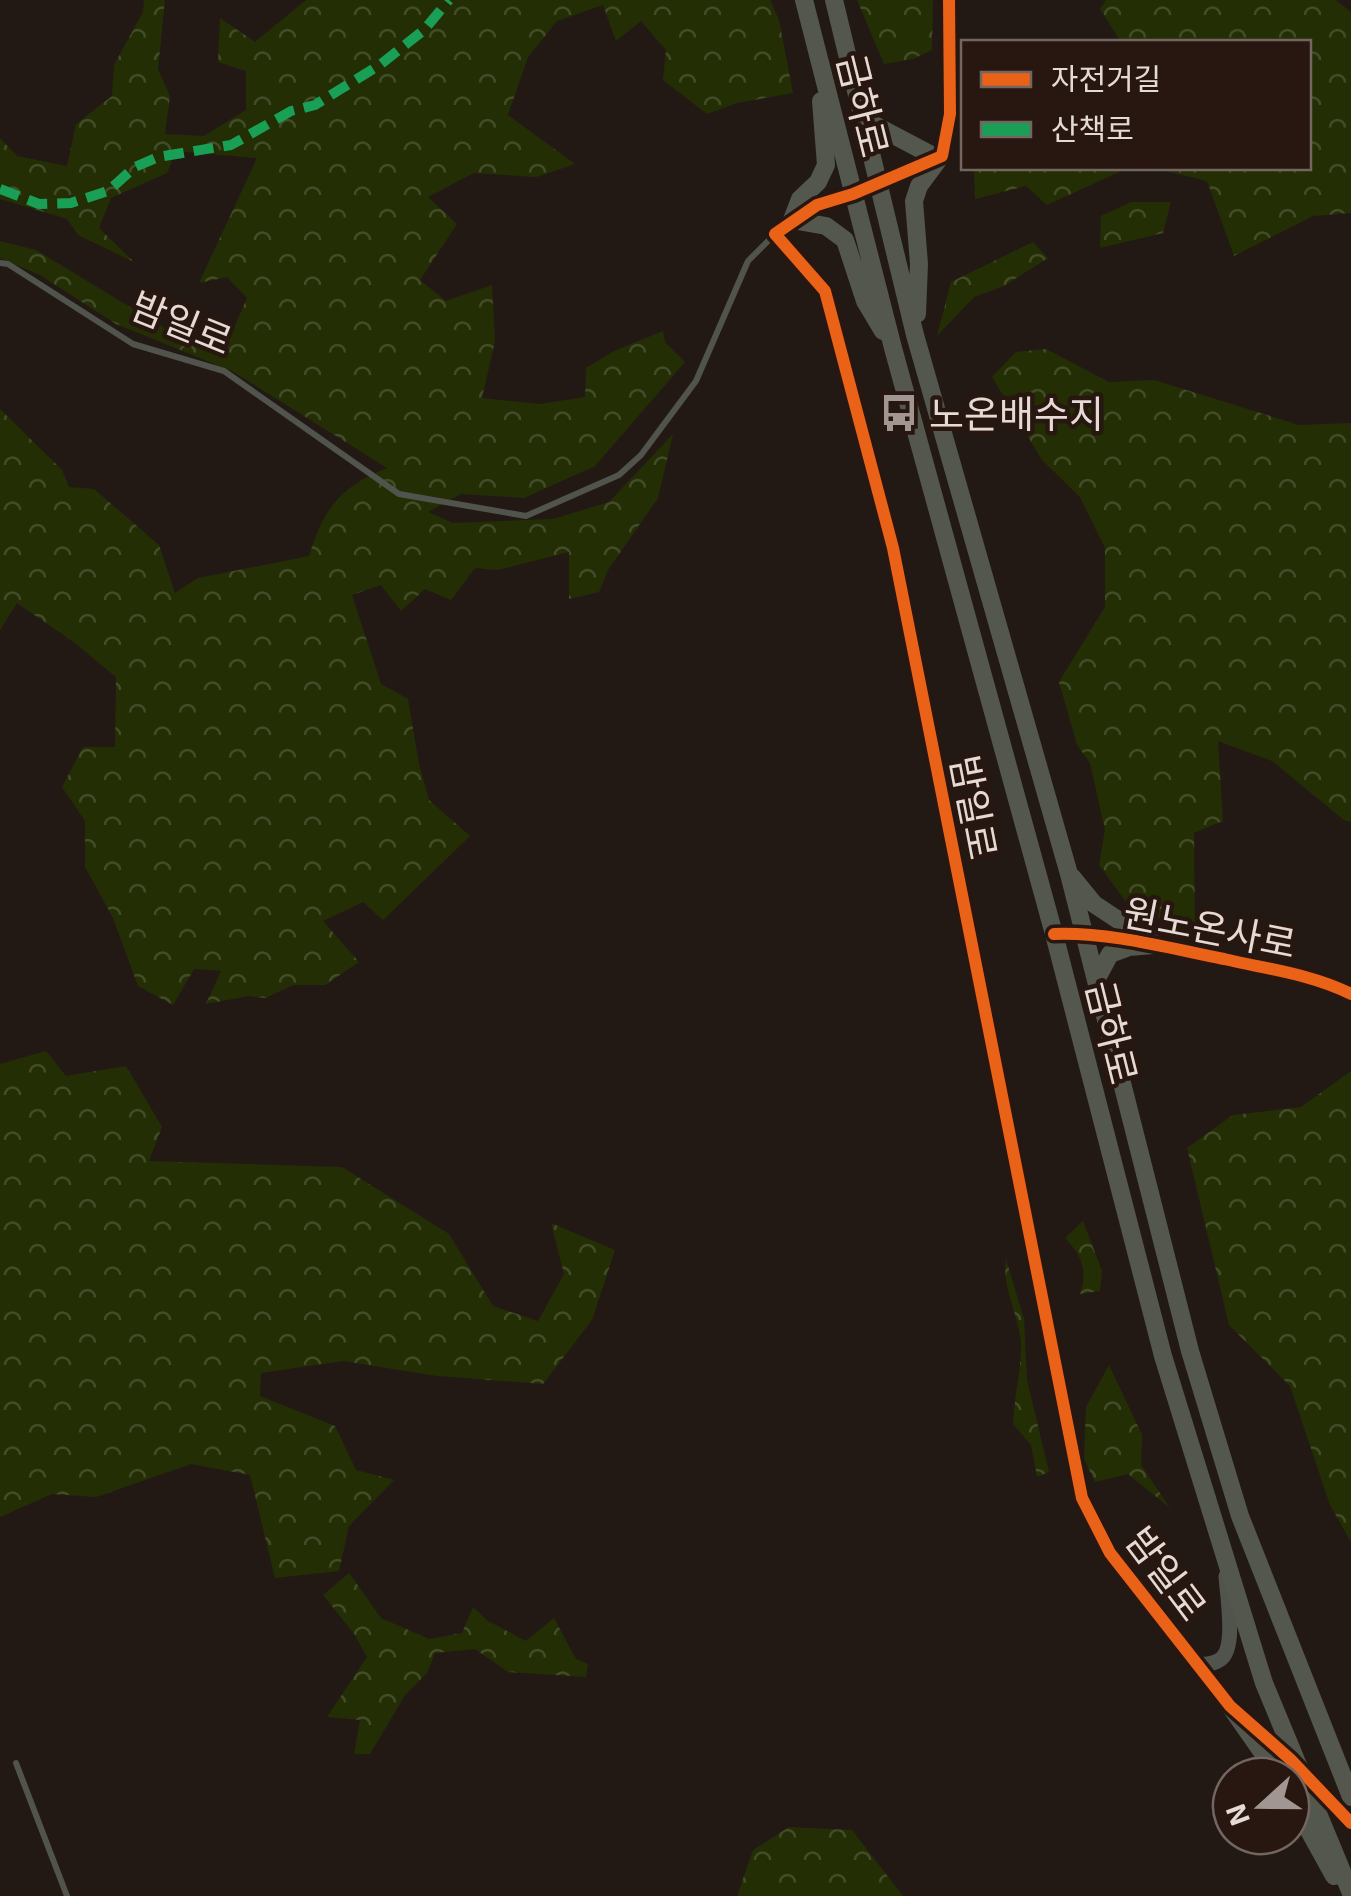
<svg xmlns="http://www.w3.org/2000/svg" width="1351" height="1896" font-family="'Exo 2','Noto Sans KR',sans-serif">
<style>
.forest{fill:url(#forest-crowns)}
.lines{fill:none;stroke-linecap:round;stroke-linejoin:round}
.service{stroke:#50544c;stroke-width:6}
.minor{stroke:#50544c;stroke-width:12}
.tertiary{stroke:#50544c;stroke-width:15}
.secondary{stroke:#53574d;stroke-width:18}
.quiet{stroke:#1a9f57;stroke-width:10;stroke-dasharray:20 10;stroke-linecap:butt}
.cycleway-casing{stroke:#271710;stroke-width:19}
.cycleway{stroke:#ea6118;stroke-width:12}
.labels{text-anchor:middle;dominant-baseline:central;stroke-width:9;stroke-linejoin:round;paint-order:stroke}
.street-label{font-size:38px;fill:#e6dad5;stroke:#271710}
.poi-label{font-size:38px;fill:#e6dad5;stroke:#271710;text-anchor:start}
</style>
<defs>
<pattern id="forest-crowns" width="20" height="18" patternUnits="userSpaceOnUse" patternTransform="scale(2.5)"><rect width="20" height="18" fill="#232e04"/><path d="M2 6a3 3 0 1 1 6 0M12 15a3 3 0 1 1 6 0" fill="none" stroke="#434c28"/></pattern>
</defs>
<rect width="100%" height="100%" fill="#221915"/>
<!-- forest -->
<path class="forest" d="M144,0h21l-7,69 12,27 -5,38 39,2 42,-26v-39l-28,-9 2,-44 35,24 51,-42h464l9,20 14,73 -56,10 -30,11 -44,-34 3,-30 -25,-29 -25,20 -13,-36 -46,16 -29,36 -20,58 67,49 -39,13 -62,-4 -46,24 29,27 -37,56 26,21 46,-16 3,56 -13,57 58,6 45,-7 1,-29 28,-17 49,-20 2,11 20,20 -90,104 -71,32 -63,-4 -33,18 25,11 100,-4 56,-17 64,-68 -15,64 -50,72 -9,22 -30,7v-47l-71,18 -23,-2 -24,32 -26,-11 -24,22 -20,-26 -29,10 29,89 27,15 11,65 10,36 41,36 -87,84 -20,-18 -40,19 36,41 -34,23h-32l-28,13 -16,-2 -43,8 15,-33 -27,-2 -21,36 -35,-19 -25,-68 -28,-51v-46l-23,-34 21,-40h32l1,-70 -44,-36 -55,-38 -17,27v-221l62,61 7,17 25,2 65,56 16,48 23,-15 111,-22c15,-48 31,-69 78,-88l-155,-97 -116,-47 -76,-49 -40,-17v-17l36,9 127,77 64,17 20,-46 -20,-21 -28,6 58,-125 -81,-7 -9,22 -56,25 -12,30 35,34 -56,-27 -11,-16 -67,-20v-61l17,18 50,10 9,-42 36,-28 2,-31 29,-53z
M857,0h76l-1,50 -19,9 -29,5z
M1106,0h230l15,12v201l-38,3 -79,40 -27,-75 -54,-13h155v-126h-187l-21,-33z
M974,168h154l-81,37 -21,-19 -51,13z
M1131,202h40l-8,31 -63,15 1,-32z
M1033,242l15,16 -44,28 -30,11 -37,39 14,-54z
M1046,349l63,33 45,-2 145,45 52,-2v399l-7,-2 -72,-59 -54,-20 5,80 -29,12 1,92 -60,-11 -36,-49 6,-35 -15,-67 -13,-18 -18,-63 46,-75v-59l-25,-51 -38,-37 -50,-83 24,-25z
M46,1051l20,25 60,-10 36,61 -13,34 193,6 107,67 44,72 45,15 26,-47 -13,-51 64,27 -23,70 -49,64 -106,-8 -94,-15 -82,12 -1,23 75,30 21,44 38,10 -45,46 -10,45 -64,7 -25,-103 -59,-11 -95,33 -44,-3 -52,23v-453z
M1351,1071v471l-21,-37 -40,-119 -61,-61 -42,-177 46,-33 68,-8z
M1083,1221l19,50 -2,20 -20,3c8,-24 2,-38 -15,-56z
M1006,1259l18,60 3,61 22,92 -12,5 -6,-32 -18,-21c1,-25 7,-48 8,-72 2,-31 -20,-61 -15,-93z
M1109,1365l33,70 -1,30 29,43 -42,-34 -33,8 -11,-23 2,-52z
M349,1573l32,45 48,21 33,-6 11,-26 15,14 38,20 28,-23 22,41 12,5 -2,13 -78,-5 -33,-23 -40,4 -8,20 -22,22 -35,59h-16l6,-34 -33,-3 40,-60 -12,-22 -32,-40z
M789,1827l63,3 51,66h-166l16,-46z"/>
<g class="lines">
<!-- service -->
<path class="service" d="M0,263l8,1 125,80 91,27 175,123 127,22 93,-41 22,-20 55,-74 52,-120 26,-26
M16,1763l51,133"/>
<!-- minor -->
<path class="minor" d="M1054,934c57,-2 114,14 170,25 43,10 87,15 127,35"/>
<!-- tertiary -->
<path class="tertiary" d="M949,0l1,114 -8,42 -89,38 -36,11 -42,29 50,57 68,257 189,950 28,55 120,153 60,53 61,64
M1198,1665c8,-1 18,-1 24,-7 14,-13 5,-64 4,-82"/>
<!-- secondary -->
<path class="secondary" d="M804,0l89,348 161,586 109,422 101,327 87,210
M834,0l81,335 154,539 121,477 50,165 111,281
M821,101l5,64 -8,17 -18,17 -8,21 34,6 19,14 20,61 18,30
M865,120l74,39 -20,27 -5,15 5,63 -2,50
M1072,877l22,27 62,41
M1096,980l14,-26 19,-7 24,-2
M1230,1706l49,70
M1291,1798l43,78"/>
<!-- quiet -->
<path class="quiet" d="M0,189l39,15 32,-1 37,-12 27,-24 23,-10 73,-12 60,-34 24,-6 66,-41 43,-34 25,-30"/>
<!-- cycleway casing -->
<g class="cycleway-casing">
<path id="cycleway" d="M949,0l1,114 -8,42 -89,38 -36,11 -42,29 50,57 68,257 189,950 28,55 120,153 60,53 61,64
M1054,934c57,-2 114,14 170,25 43,10 87,15 127,35"/>
</g>
<!-- cycleway -->
<use href="#cycleway" class="cycleway"/>
</g>
<!-- icons -->
<defs>
<g id="bus-bare" transform="scale(3)"><path d="M-5-6H5V4H4V6H2V4H-2V6H-4V4H-5ZM-3.5-4V0h7V-4ZM-3.5 1.2v1.5H-2V1.2ZM2 1.2v1.5H3.5V1.2Z" fill="#a19692" stroke="#271710" stroke-width="2.5" paint-order="stroke"/></g>
</defs>
<g fill-rule="evenodd">
<use href="#bus-bare" x="899" y="413"/>
</g>
<g class="labels">
<!-- street labels -->
<g class="street-label">
<text transform="translate(864 105) rotate(76)">금하로</text>
<text transform="translate(182 322) rotate(22)">밤일로</text>
<text transform="translate(975 807) rotate(79)">밤일로</text>
<text transform="translate(1210 927) rotate(11)">원노온사로</text>
<text transform="translate(1113 1032) rotate(76)">금하로</text>
<text transform="translate(1167 1573) rotate(53)">밤일로</text>
</g>
<!-- poi labels -->
<g class="poi-label">
<text x="929" y="413">노온배수지</text>
</g>
</g>
<!-- legend -->
<rect x="961" y="40" width="350" height="130" fill="#271710" stroke="#73655f" stroke-width="2.5"/>
<rect x="981" y="72" width="50" height="15" fill="#ea6118" stroke="#73655f" stroke-width="2.5"/>
<text x="1051" y="90" font-size="30" fill="#e6dad5">자전거길</text>
<rect x="981" y="122" width="50" height="15" fill="#1a9f57" stroke="#73655f" stroke-width="2.5"/>
<text x="1051" y="140" font-size="30" fill="#e6dad5">산책로</text>
<!-- north arrow -->
<g transform="translate(1261 1806) rotate(249)"><circle r="48" fill="#271710" stroke="#73655f" stroke-width="2.5"/>
<path d="M0-8L18 38L0 25L-18 38Z" fill="#a19692"/>
<text y="-15" font-size="28" font-weight="bold" text-anchor="middle" fill="#e6dad5">N</text>
</g>
</svg>
